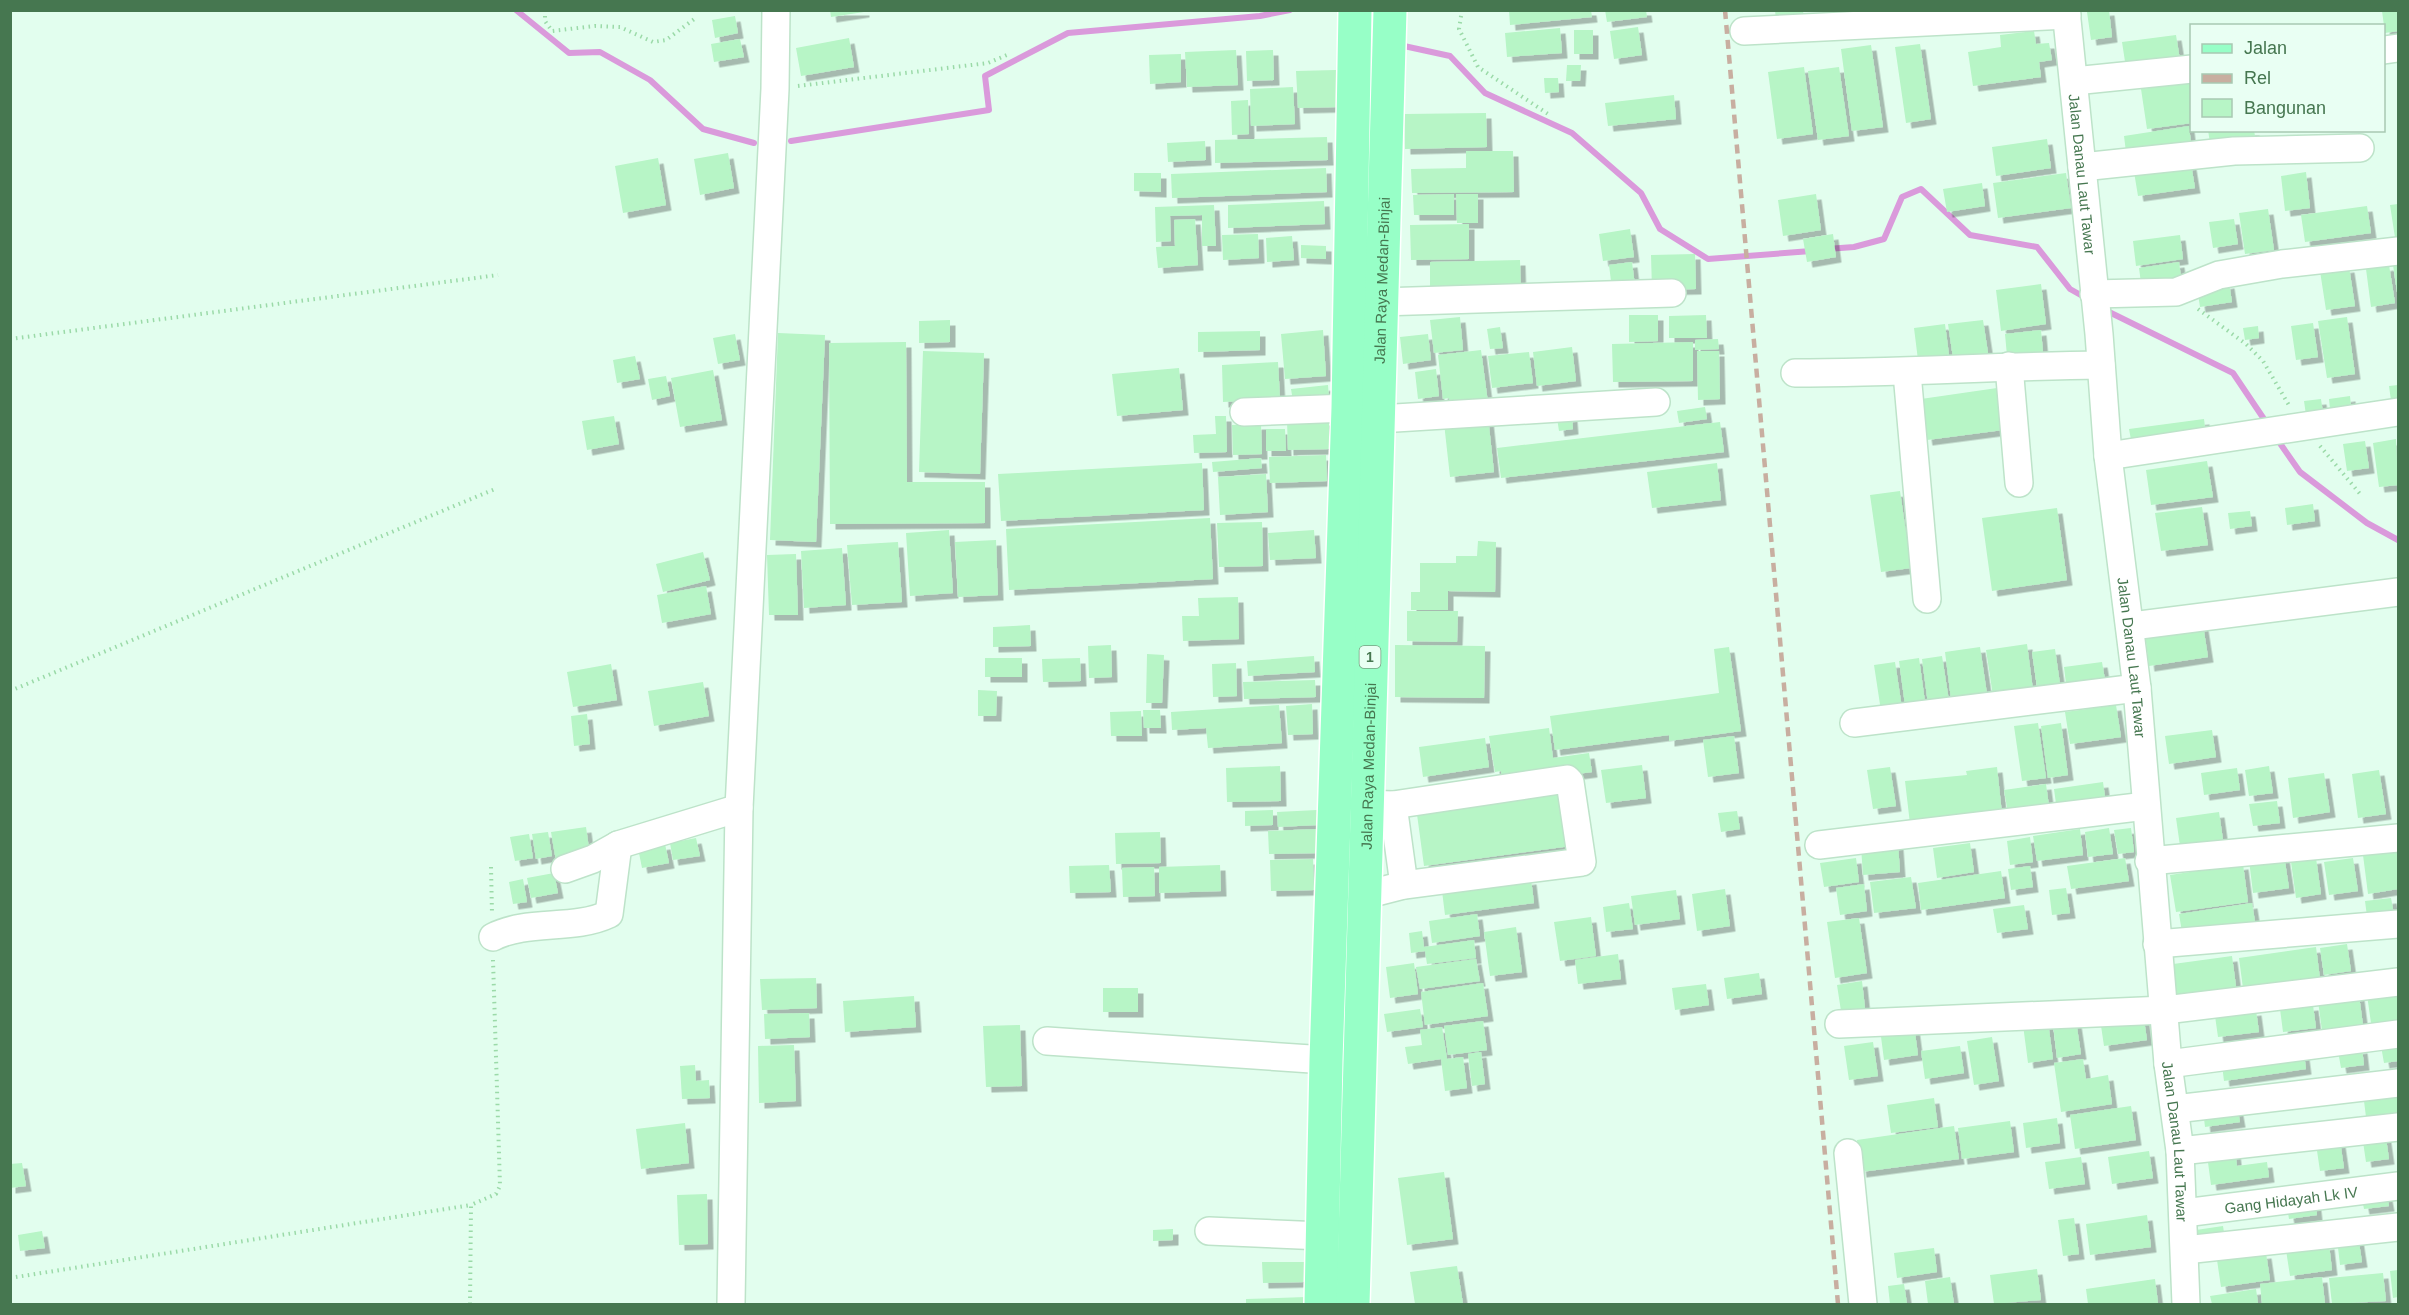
<svg xmlns="http://www.w3.org/2000/svg" width="2409" height="1315" font-family="Helvetica,sans-serif">
<style>
.lines{fill:none;stroke-linecap:round;stroke-linejoin:round}
.stream{stroke:#da9adb;stroke-width:6}
.building{fill:#b7f5c6;filter:url(#shadow)}
.minor-casing{stroke:#bde3c9;stroke-width:30}
.major-casing{stroke:#fff;stroke-width:36}
.path{stroke:#9bdaa8;stroke-width:4;stroke-dasharray:1.5 4.5;stroke-linecap:butt}
.minor{stroke:#fff;stroke-width:27}
.major{stroke:#97ffc7;stroke-width:33}
.rail{stroke:#c8aea0;stroke-width:4.5;stroke-dasharray:9 6;stroke-linecap:butt}
.labels{text-anchor:middle;dominant-baseline:central;stroke-width:4.5;stroke-linejoin:round;paint-order:stroke}
.shield{fill:#e9fff3;stroke:#77a081;stroke-width:1.5}
.shield-label{font-size:14px;font-weight:bold;fill:#467750}
.street-label{font-size:15px;fill:#467750;stroke:#e9fff3}
</style>
<defs>
<filter id="shadow"><feDropShadow dx="5.5" dy="5.5" stdDeviation="0" flood-color="#0004"/></filter>
</defs>
<rect width="100%" height="100%" fill="#e2feee"/>
<g class="lines">
<!-- stream -->
<path class="stream" d="M516,10l53,43 31,-1 50,28 53,49 51,14
M1404,46l46,10 35,37 87,40 69,60 19,36 48,30 103,-8
M791,141l198,-31 -4,-34 83,-43 192,-17 30,-6
M1827,249l27,-2 30,-8 18,-42 19,-8 49,46 67,12 33,42 16,9
M2105,310l128,63 35,52
M2277,439l23,33 67,51 31,17"/>
</g>
<!-- building -->
<path class="building" d="M830,10h34v2l-33,5z
M1509,10h82l1,7 -82,8z
M1605,10h41l1,7 -40,5z
M1775,10h28l1,9 -28,2z
M2109,10l3,27 -21,3 -4,-28z
M2398,10v21l-13,2 -3,-22z
M735,16l3,17 -23,5 -3,-18z
M1638,27l4,28 -28,4 -4,-28z
M1560,28l2,25 -55,4 -2,-24z
M1574,30h19v24h-19z
M2034,31l2,13 13,-1 3,17 -13,2 2,15 -68,9 -5,-34 33,-5 -1,-12z
M2176,35l4,25 -54,8 -4,-26z
M849,38l5,29 -53,9 -5,-28z
M740,39l4,18 -30,5 -3,-18z
M1920,44l11,75 -25,4 -11,-76z
M1871,45l12,82 -31,4 -11,-82z
M1236,50l2,35 -51,2 -2,-35z
M1273,50l1,30 -27,1 -1,-30z
M1181,54v28l-31,2 -1,-29z
M1567,65h14l-1,16h-14z
M1804,67l9,67 -36,5 -9,-67z
M1839,67l10,69 -31,4 -10,-69z
M1336,70l1,37 -39,1 -2,-37z
M1544,78h14l1,14 -14,1z
M2192,82v41l-45,6 -6,-40z
M1293,87l2,37 -44,2 -1,-37z
M1674,95l2,24 -68,7 -3,-23z
M1248,100l1,34 -17,1 -1,-34z
M1486,113l1,34 -82,2 -1,-35z
M2189,126l2,17 -65,9 -2,-16z
M2208,130h46l1,6 -45,7z
M1327,137l1,23 -113,3v-23z
M2047,139l4,29 -55,8 -4,-29z
M1205,141l1,19 -38,2 -1,-19z
M1466,151h47l1,41 -102,1 -1,-24 55,-1z
M728,153l6,35 -34,7 -6,-36z
M658,158l8,47 -43,8 -8,-47z
M2191,164l4,24 -57,8 -4,-24z
M1326,168l1,24 -155,6 -1,-24z
M2306,172l4,36 -25,3 -4,-35z
M1134,173h27v19l-27,-1z
M2066,173l5,35 -73,10 -5,-35z
M1982,183l3,23 -38,6 -4,-23z
M1454,194v21h-40l-1,-20z
M1456,194h22v29h-21z
M1816,194l5,36 -38,6 -5,-36z
M1324,201l1,23 -97,4v-23z
M2398,204v39l-2,1 -6,-39z
M1214,205l2,41h-14v-31l-32,1 1,25 -15,1 -1,-35z
M2367,206l4,27 -66,9 -4,-27z
M2268,209l6,41 -29,4 -6,-41z
M1195,219l3,46 -40,3 -2,-21 19,-1 -1,-26z
M2234,219l4,25 -25,4 -4,-26z
M1469,224v35l-58,1 -1,-35z
M1630,229l4,28 -31,4 -4,-27z
M1258,234l1,24 -36,2 -1,-25z
M1833,234l3,23 -29,5 -4,-23z
M2180,235l3,24 -47,7 -3,-25z
M1292,236l2,24 -27,2 -1,-24z
M1301,245l25,1v13l-25,-1z
M1695,254l1,35 -44,1 -1,-35z
M1520,260l1,34 -91,1v-33z
M1632,262l3,24 -23,3 -3,-24z
M2179,262l2,15 -40,6 -2,-15z
M2398,264v28h-1l-4,-27z
M2389,265l6,38 -24,4 -5,-38z
M2349,267l6,39 -29,4 -6,-39z
M2229,283l3,19 -32,5 -3,-19z
M2041,284l5,40 -45,7 -5,-41z
M1629,315h29v26l-29,1z
M1706,315l1,23h-38v-22z
M1460,317l3,33 -29,3 -4,-33z
M2347,317l8,57 -28,4 -9,-57z
M950,320v22l-31,1v-22z
M1983,320l5,33 -35,5 -5,-34z
M2313,323l5,34 -22,3 -5,-34z
M1945,324l4,31 -31,5 -4,-32z
M2258,326l1,12 -14,2 -2,-12z
M1500,327l3,21 -13,1 -3,-20z
M1323,330l3,46 -41,3 -4,-45z
M2041,330l2,22 -36,4 -2,-22z
M1260,331v19l-62,2v-20z
M778,333l47,2 -9,207 -46,-2z
M735,334l5,26 -22,4 -5,-26z
M1428,334l3,26 -28,4 -3,-27z
M1718,339l1,10 -24,1v-10z
M906,342l1,140h78v41l-155,1 -1,-181z
M1693,342v39l-80,1 -1,-38z
M1572,347l4,34 -39,5 -4,-34z
M1481,350l7,53 -38,4 -1,-9 -6,1 -5,-44z
M923,351l61,2 -4,121 -61,-2z
M1697,351h22l1,48 -22,1z
M1529,352l4,31 -41,5 -4,-32z
M635,356l5,23 -23,4 -4,-23z
M1278,362l2,37 -57,3 -1,-37z
M1179,368l4,42 -66,6 -5,-42z
M1436,369l3,27 -21,3 -3,-27z
M713,370l9,50 -42,7 -9,-49z
M666,376l4,20 -18,4 -4,-21z
M1328,385l1,13 -36,3 -2,-12z
M2398,385v22l-6,1 -3,-22z
M1997,388l6,42 -76,10 -6,-41z
M2350,396l2,20 -21,3 -2,-20z
M2321,399l3,21 -17,2 -3,-21z
M1705,407l2,12 -28,4 -2,-12z
M614,416l5,28 -32,6 -5,-29z
M1215,416h11l1,36 -33,1 -1,-18 23,-1z
M1572,416l1,13 -14,2 -2,-13z
M1488,417l6,55 -44,5 -6,-54z
M2204,419l2,16 -74,10 -3,-16z
M1329,420v29l-41,1 -1,-29z
M1720,422l4,30 -223,26 -4,-30z
M1261,424l1,30 -29,1 -1,-30z
M1266,429h19l1,22h-20z
M2396,439l2,46 -19,2 -6,-44z
M2365,441l4,27 -22,3 -4,-27z
M1326,455l1,26 -57,2 -1,-26z
M1261,458l1,10 -49,4 -1,-10z
M2207,461l6,36 -62,8 -5,-35z
M1202,463l2,47 -203,11 -3,-47z
M1717,463l4,37 -69,8 -5,-36z
M1266,474l2,38 -48,3 -2,-38z
M1900,491l11,77 -30,4 -11,-77z
M2313,504l2,17 -28,4 -2,-17z
M2202,507l6,38 -47,6 -6,-38z
M2057,508l10,72 -75,11 -10,-73z
M2250,511l2,15 -22,3 -2,-16z
M1210,518l3,61 -204,11 -3,-61z
M1262,522l1,44 -44,1 -2,-44z
M949,530l4,63 -43,3 -4,-63z
M1314,530l2,28 -46,2 -2,-27z
M996,540l2,55 -40,2 -3,-55z
M1478,541l18,1 -1,50 -47,-1v19h-37v-18h9v-29h36v-7h21z
M898,542l4,60 -50,3 -5,-60z
M842,548l4,57 -42,3 -3,-57z
M703,552l7,28 -47,12 -7,-28z
M796,554l2,61h-29l-2,-60z
M706,586l5,28 -49,9 -5,-28z
M1238,597l1,42 -56,2 -1,-25h17l-1,-18z
M1407,611h51l-1,31 -50,-1z
M1030,625l1,21 -38,1v-20z
M2203,625l5,32 -59,9 -4,-32z
M2027,644l6,46 -40,6 -7,-46z
M1111,645l1,32 -23,1 -1,-32z
M1395,645l90,1 -1,52 -89,-1z
M1729,647l12,84 -72,10v-6l-114,15 -5,-34 169,-23 -5,-44z
M1980,647l7,47 -36,5 -6,-47z
M2055,649l5,35 -23,3 -5,-35z
M1147,654l17,1 -2,48h-16z
M1314,656l1,16 -67,4 -1,-15z
M1942,656l7,45 -21,3 -6,-45z
M985,658h37v19h-37z
M1080,658l1,23 -38,1 -1,-23z
M1919,658l6,44 -20,3 -6,-44z
M1895,662l7,46 -21,3 -7,-46z
M2102,662l4,24 -39,6 -3,-25z
M1236,663l1,33 -24,1 -1,-33z
M611,664l6,36 -44,7 -6,-35z
M1315,680l1,17 -72,2 -1,-17z
M703,682l6,34 -55,10 -6,-35z
M978,690l19,1 -1,25h-18z
M1312,704l1,30 -25,1 -2,-29z
M1279,705l3,38 -74,5 -2,-20 -34,2 -1,-18z
M2116,705l5,32 -51,7 -5,-32z
M1143,710h17l1,18h-17z
M1141,711l1,25h-31l-1,-24z
M587,714l3,30 -16,2 -3,-30z
M2038,723l8,55 -24,3 -8,-55z
M2061,723l7,52 -20,3 -7,-52z
M1549,728l4,30 36,-5 3,19 -89,12 -2,-13 -6,1 -6,-36z
M2212,730l4,27 -47,7 -4,-28z
M1734,736l5,37 -31,4 -5,-37z
M1485,738l4,29 -66,10 -4,-30z
M1642,765l4,33 -40,5 -5,-33z
M1280,766l1,35 -54,1 -1,-34z
M2269,766l4,27 -24,3 -4,-26z
M1890,767l6,39 -23,3 -6,-39z
M1997,767l5,47 -92,10 -5,-43 62,-6 -1,-4z
M2237,768l3,22 -36,5 -3,-22z
M2379,770l7,44 -28,4 -6,-44z
M2324,773l6,39 -37,6 -5,-40z
M2103,782l3,22 -49,7 -3,-22z
M2046,784l4,30 -41,5 -5,-29z
M1563,787l8,59 -147,20 -8,-59z
M2277,801l3,22 -27,3 -4,-22z
M1273,810v15l-28,1v-15z
M1317,810v15l-39,2 -1,-15z
M1737,811l3,18 -19,3 -3,-19z
M2219,812l4,28 -43,6 -4,-28z
M586,827l4,29 -34,5 -5,-29z
M2109,828l4,26 -25,3 -3,-25z
M2131,828l3,24 -16,2 -4,-24z
M1318,829l1,24 -50,1 -1,-23z
M2080,829l3,26 -46,6 -4,-25z
M548,832l4,24 -16,3 -4,-25z
M1160,832l1,31 -45,1 -1,-31z
M529,834l4,24 -18,3 -5,-24z
M2030,837l3,25 -23,3 -3,-24z
M696,838l4,18 -27,4 -3,-17z
M1970,843l4,29 -37,6 -4,-30z
M665,844l4,19 -27,5 -4,-20z
M1898,844l2,28 -37,3 -2,-28z
M2398,850v39l-30,5 -5,-39z
M2284,855l5,33 -36,5 -4,-33z
M1856,858l3,24 -35,5 -4,-24z
M2125,858l4,23 -58,8 -4,-23z
M2316,858l5,36 -25,4 -5,-36z
M2353,858l5,33 -29,4 -5,-33z
M1313,859l1,31 -43,1 -1,-31z
M2243,864l5,38 -72,10 -6,-37z
M1109,865l2,27 -41,1 -1,-27z
M1220,865l1,26 -62,2v-26z
M2030,866l3,21 -22,3 -3,-21z
M1154,867l1,29 -32,1 -1,-29z
M2001,871l4,27 -84,12 -3,-27z
M554,873l4,20 -27,5 -4,-20z
M1911,877l5,31 -42,5 -4,-31z
M523,879l4,23 -14,2 -4,-22z
M1531,879l3,24 -89,12 -3,-24z
M1864,884l3,27 -27,4 -4,-27z
M2066,888l4,25 -18,2 -3,-25z
M1725,889l5,37 -33,5 -5,-37z
M1676,890l4,29 -45,6 -4,-29z
M2391,898l4,22 -27,4 -3,-23z
M1629,903l4,26 -27,3 -3,-25z
M2252,903l4,25 -73,10 -4,-24z
M2024,905l4,24 -31,4 -4,-24z
M1477,914l3,22 -48,7 -3,-22z
M1591,917l5,39 -36,5 -6,-39z
M1859,918l8,55 -32,5 -8,-56z
M1516,927l6,45 -32,4 -6,-44z
M1422,931l2,16 50,-7 2,18 -49,6 -2,-13 -14,2 -2,-20z
M2347,944l4,27 -27,4 -4,-27z
M2316,947l5,40 -77,9 -5,-38z
M1618,954l3,25 -43,5 -3,-24z
M2232,956l5,38 -29,4 -1,-7 -37,5 -4,-31z
M1476,959l4,22 -60,8 -4,-22z
M1414,963l4,31 -28,4 -4,-31z
M1759,973l3,21 -35,5 -3,-21z
M816,978l1,30 -55,2 -2,-31z
M1862,981l3,27 -24,3 -4,-26z
M1483,983l5,33 -63,9 -4,-33z
M1706,984l3,21 -34,5 -3,-22z
M1103,988h35v24h-35z
M2398,991v36l-26,3 -5,-35z
M2359,995l5,38 -41,5 -5,-37z
M914,996l2,31 -71,5 -2,-31z
M2313,1005l3,23 -33,4 -3,-23z
M1420,1009l3,18 -36,5 -3,-18z
M2256,1010l3,22 -41,5 -3,-21z
M809,1013l1,24 -45,2 -1,-25z
M2143,1013l4,27 -43,6 -4,-27z
M1483,1021l4,29 -39,5 -4,-29z
M2076,1021l5,33 -24,4 -4,-34z
M2048,1022l5,37 -25,4 -5,-38z
M1020,1025l2,61 -36,1 -3,-61z
M1914,1025l4,30 -34,5 -4,-31z
M1442,1027l5,32 16,-2 4,31 -22,3 -4,-32 -33,5 -3,-17 17,-2 -2,-15z
M1992,1037l7,44 -25,4 -7,-44z
M1873,1042l5,34 -29,4 -5,-34z
M2398,1043v18l-14,2 -3,-17z
M794,1045l2,56 -37,2 -1,-57z
M1960,1046l4,27 -39,6 -4,-28z
M2362,1048l2,17 -23,3 -3,-17z
M1481,1052l4,32 -13,2 -4,-32z
M2304,1054l2,15 -82,12 -2,-16z
M2083,1059l3,20 22,-4 4,29 -51,8 -7,-49z
M695,1065l1,16 13,-1 1,18 -28,1 -2,-33z
M2398,1089v31l-31,5 -4,-32z
M1934,1098l4,29 -47,6 -4,-28z
M2237,1105l3,17 -35,5 -2,-17z
M2131,1106l5,34 -61,9 -5,-34z
M2057,1118l3,25 -34,5 -3,-25z
M2010,1121l4,31 -52,7 -4,-31z
M685,1123l4,40 -48,6 -5,-40z
M1954,1126l5,33 -98,13 -4,-32z
M2385,1131l4,28 -23,3 -4,-27z
M2340,1141l4,27 -24,3 -4,-27z
M2149,1151l4,27 -41,6 -4,-27z
M2235,1151l2,15 30,-4 2,15 -58,8 -4,-30z
M2081,1157l4,27 -36,5 -4,-27z
M22,1163l4,23 -16,2v-24z
M1444,1172l9,67 -46,6 -9,-67z
M2386,1190l3,16 -25,3 -3,-15z
M707,1194l1,50 -29,1 -2,-50z
M2315,1197l2,18 -28,4 -3,-18z
M2147,1215l4,32 -61,8 -4,-31z
M2074,1218l5,36 -16,2 -5,-36z
M2223,1226l2,13 -27,4 -2,-13z
M1173,1229v11l-20,1v-11z
M42,1231l3,17 -25,3 -2,-16z
M2358,1236l4,26 -22,3 -3,-26z
M2329,1244l3,26 -42,6 -4,-26z
M1934,1248l3,24 -40,6 -3,-25z
M2266,1253l4,27 -49,7 -4,-27z
M1262,1262h42v20l-41,1z
M1457,1266l6,38h-48l-5,-32z
M2037,1269l4,31 -47,4 -4,-29z
M2398,1270v27l-5,1 -3,-27z
M2383,1273l3,28 -54,3 -3,-26z
M1950,1277l4,27h-26l-3,-23z
M2322,1277l3,27h-63l-2,-20z
M2155,1279l3,24 -70,1 -2,-15z
M1904,1284l3,20h-17l-2,-18z
M2256,1289l2,14 -46,1 -2,-8z
M1306,1297v7h-60v-5z"/>
<g class="lines">
<!-- minor casing -->
<g class="minor-casing">
<g id="minor">
<path id="s1" d="M2066,10l33,324 9,122 29,232 31,376 12,87 6,153"/>
<path d="M1744,31l323,-16"/>
<path d="M2384,50l14,-2"/>
<path d="M2074,81l118,-12"/>
<path d="M2082,167l152,-16 126,-3"/>
<path d="M2094,294l82,-2 43,-17 63,-11 116,-13"/>
<path d="M1380,302l292,-9"/>
<path d="M2009,366l10,117"/>
<path d="M1795,373c102,0 204,-7 306,-8"/>
<path d="M1907,373l20,226"/>
<path d="M1244,412l104,-4 31,11 277,-17"/>
<path d="M2108,456l290,-44"/>
<path d="M2132,626l266,-34"/>
<path d="M1854,723l283,-35"/>
<path d="M1365,804l28,1 174,-26 3,3 12,80 -178,23 -39,10"/>
<path d="M1393,805l11,80"/>
<path d="M1819,845l327,-39"/>
<path d="M2149,861l249,-23"/>
<path d="M565,869l28,-10 25,-14 121,-37"/>
<path d="M493,937c35,-18 80,-6 116,-23l9,-69"/>
<path d="M2157,944l241,-20"/>
<path d="M1839,1024l326,-14 233,-28"/>
<path d="M1047,1041l279,19"/>
<path d="M2168,1064l230,-30"/>
<path d="M2175,1109l223,-26"/>
<path d="M2180,1151l218,-24"/>
<path d="M1848,1153l15,151"/>
<path id="s2" d="M2184,1213l214,-27"/>
<path d="M1209,1231l113,5"/>
<path d="M2185,1250l213,-23"/>
<path d="M731,1304l8,-496 36,-719 1,-79"/>
</g>
</g>
<!-- major casing -->
<g class="major-casing">
<g id="major">
<path d="M1321,1304l5,-244 22,-652 7,-398"/>
<path id="s3" d="M1353,1304c13,-431 22,-862 37,-1294"/>
</g>
</g>
<!-- path -->
<path class="path" d="M545,10v11l7,10 43,-5 25,1 33,15 13,-2 31,-23
M1462,10l-3,19 19,38 73,49
M798,86l190,-23 19,-8
M2198,309l48,35 17,17 27,46
M10,339l488,-64
M2320,446l41,49
M10,691l485,-202
M491,867l1,47
M10,1278l461,-73
M470,1304l1,-99 25,-11 4,-8 -7,-226"/>
<!-- minor -->
<use href="#minor" class="minor"/>
<!-- major -->
<use href="#major" class="major"/>
<!-- rail -->
<path class="rail" d="M1725,10l113,1294"/>
</g>
<g class="labels">
<!-- shield labels -->
<rect class="shield" x="1359.5" y="646" width="21" height="22" rx="4.5"/>
<g class="shield-label">
<text x="1370" y="657">1</text>
</g>
<!-- street labels -->
<g class="street-label">
<text stroke="none"><textPath href="#s1" startOffset="165">Jalan Danau Laut Tawar</textPath></text>
<text stroke="none"><textPath href="#s3" startOffset="1024">Jalan Raya Medan-Binjai</textPath></text>
<text stroke="none"><textPath href="#s1" startOffset="651">Jalan Danau Laut Tawar</textPath></text>
<text stroke="none"><textPath href="#s3" startOffset="538">Jalan Raya Medan-Binjai</textPath></text>
<text stroke="none"><textPath href="#s1" startOffset="1137">Jalan Danau Laut Tawar</textPath></text>
<text stroke="none"><textPath href="#s2" startOffset="108">Gang Hidayah Lk IV</textPath></text>
</g>
</g>
<!-- border -->
<rect width="2409" height="1315" fill="none" stroke="#467750" stroke-width="24"/>
<!-- legend -->
<rect x="2190" y="24" width="195" height="108" fill="#e9fff3" stroke="#a8c9b2" stroke-width="1.5"/>
<rect x="2202" y="44" width="30" height="9" fill="#97ffc7" stroke="#a8c9b2" stroke-width="1.5"/>
<text x="2244" y="54" font-size="18" fill="#467750">Jalan</text>
<rect x="2202" y="74" width="30" height="9" fill="#c8aea0" stroke="#a8c9b2" stroke-width="1.5"/>
<text x="2244" y="84" font-size="18" fill="#467750">Rel</text>
<rect x="2202" y="99" width="30" height="18" fill="#b7f5c6" stroke="#a8c9b2" stroke-width="1.5"/>
<text x="2244" y="114" font-size="18" fill="#467750">Bangunan</text>
</svg>
